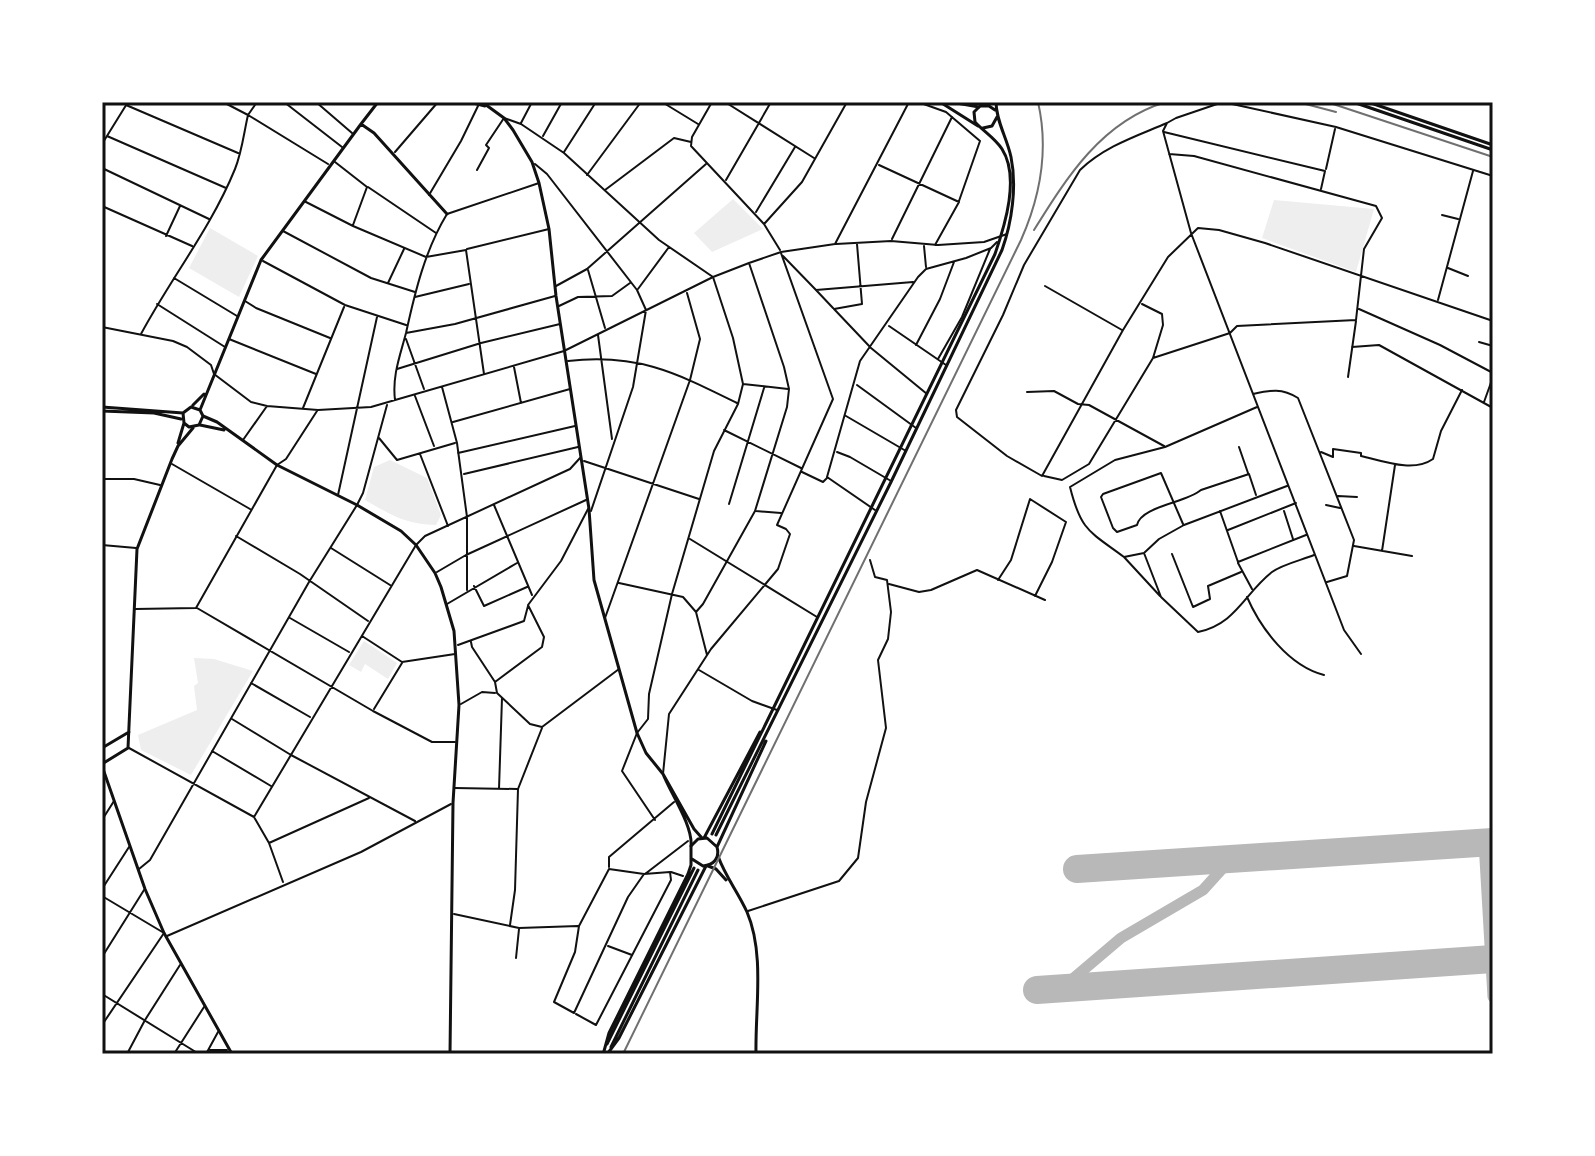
<svg xmlns="http://www.w3.org/2000/svg" width="1595" height="1156" font-family="'DejaVu Sans',sans-serif">
<style>
.green{fill:#eee}
.lines{fill:none;stroke-linecap:round;stroke-linejoin:round}
.taxiway{stroke:#b8b8b8;stroke-width:11}
.runway{stroke:#b8b8b8;stroke-width:28}
.minor{stroke:#111;stroke-width:2}
.tertiary{stroke:#111;stroke-width:3}
.secondary{stroke:#111;stroke-width:3}
.rail{stroke:#707070;stroke-width:2}
.neatline{fill:none;stroke:#111;stroke-width:3}
</style>
<rect width="100%" height="100%" fill="#fff"/>
<!-- green -->
<path class="green" d="M733,199l30,30 -51,23 -18,-19z
M1274,200l100,9 -18,63 -94,-34z
M210,228l48,28 -19,41 -50,-29z
M390,460l37,18 14,37 -5,10c-31,-1 -45,-10 -71,-25l9,-33z
M364,641l33,22 -9,16 -23,-15 -4,8 -12,-7z
M194,658l20,1 39,12 -62,104 -50,-25 -3,-15 59,-25 -3,-24 4,-3z"/>
<g class="lines">
<!-- taxiway -->
<path class="taxiway" d="M1484,842l9,155
M1062,988l59,-50 82,-48 28,-31"/>
<!-- runway -->
<path class="runway" d="M1077,869l416,-27
M1037,990l456,-31"/>
<!-- minor -->
<path class="minor" d="M223,102l25,13 9,-13
M284,102l58,45
M316,102l36,31
M662,102l36,22
M712,102l-20,35 -1,9 73,78 16,26
M725,102l89,56
M918,102l28,10 34,29 -21,60
M126,105l112,48
M521,123l11,-21
M1167,123c-30,13 -62,23 -87,47l-56,95 -21,50 -47,95 1,7 50,39 35,20 81,-146 45,-73 30,-29 21,2 46,13 228,78
M1164,132l161,39 -4,18
M107,136l119,52
M543,136l19,-34
M102,144l26,-42
M395,152l43,-50
M564,152l32,-50
M335,162l32,25 -14,38
M535,164l12,10 90,116 9,20 -13,77 -42,124
M879,165l80,37 -24,43
M102,168l107,51
M1326,169l9,-40
M477,170l12,-22 -3,-3 18,-27 17,6 43,29 95,87 54,37 20,61 10,46 -5,20 -24,47 -42,143 -23,100 -1,25 -11,14 -15,38 33,49
M587,175l54,-73
M726,180l45,-78
M368,187l68,46
M605,190l69,-52 17,4
M429,195l32,-54 17,-35
M304,201l49,25 73,31 40,-7 18,124
M102,206l90,40
M756,212l39,-65
M1442,215l16,4
M765,223l37,-41 45,-80
M283,231l88,47 44,14
M166,236l14,-30
M892,239l60,-122
M836,244l55,-3 47,4 46,-3 23,-8
M857,244l5,60 -28,5 37,39 56,46
M924,246l2,21
M467,249l82,-20
M783,256l33,34
M263,261l82,44 61,20
M1448,268l20,8
M588,270l17,58
M174,278l63,38
M388,283l16,-34
M556,286l31,-17 119,-105
M1045,286l77,44
M638,289l31,-42
M415,297l54,-13
M1438,300l35,-129
M245,301l11,7 74,30
M157,304l68,43
M559,306l19,-9 34,-1 18,-13
M833,308l-17,-18 97,-8
M1359,309l81,36 53,28
M889,326l57,39
M102,327l71,14 14,6 24,18 3,9 37,28 16,4 51,4 53,-3 193,-56 149,-74 36,-14 32,-11 54,-8 74,-142
M406,333l49,-9 100,-28
M141,334c30,-56 70,-106 94,-165 7,-17 9,-37 13,-54l80,49
M598,335l14,104
M229,339l87,35
M406,339l18,50
M1479,342l14,4
M916,345l24,-46 14,-37
M1352,347l27,-2 114,63
M1153,358l77,-25 7,-7 119,-6 8,-71 18,-31 -6,-12 -182,-50 -25,-2
M938,359l24,-42 28,-68
M568,361c70,-8 108,12 169,42
M514,367l7,36
M397,369l84,-26 79,-19
M1348,377l8,-56
M743,384l45,5
M857,385l59,43
M442,387l15,56 10,74v73
M1027,392l27,-1 24,13 11,1 75,41
M1253,394c18,-4 29,-6 45,4l56,142 -7,36 -20,6
M415,396l19,50
M395,400c-3,-24 5,-44 11,-67 9,-41 19,-83 41,-119l92,-31
M1484,402l9,-25
M1257,407l-92,40 -50,13 -45,27c11,44 19,44 54,70l20,-4 15,-14 25,-14 103,-39
M303,408l41,-101
M846,416l60,35
M453,422l117,-33
M724,430l77,38
M379,438l18,22 58,-17
M243,440l24,-34
M1239,447l9,26
M837,452l13,5 41,24
M1321,452l12,5v-8l28,4v3c22,5 52,17 72,3l8,-28 21,-41
M458,453l117,-27
M420,454l28,72
M584,461l115,38
M172,464l78,45
M802,472l21,10 4,-4
M464,474l114,-27
M1044,476l18,4 27,-16 64,-106 10,-33 -1,-11 -20,-10
M102,479h32l26,6
M338,495l39,-178
M1338,496l19,1
M729,504l35,-116
M494,505l38,90
M1326,505l14,3
M875,510l-48,-33 33,-116 58,-84 8,-8 40,-11 25,-10 6,-6
M756,511l25,2
M1220,511l18,51 68,-27
M1284,511l9,28
M1183,524l-22,-51 -58,21 -2,3 12,31 4,4 20,-7c4,-19 49,-22 64,-35l48,-16 7,21
M1228,530l68,-27
M236,536l64,38 68,47
M690,539l127,78
M102,545l34,3
M1354,546l58,10
M331,548l59,37
M1382,551l13,-86
M1144,553l17,44 37,35c38,-8 46,-38 74,-60 11,-8 30,-12 42,-17
M1172,554l21,53 17,-8 -2,-13 33,-14
M1124,557l36,39
M1238,563l14,26
M437,572l29,-17 120,-55
M998,580l13,-20 19,-61 36,23 -14,40 -17,34
M619,583l64,14 13,15 11,43
M889,584l30,8 12,-2 46,-20 68,30
M474,586l10,20 43,-19
M1247,597c14,32 42,69 77,78
M447,604l70,-41
M197,608l176,103 59,31h23
M135,609l61,-1 81,-143 9,-6 31,-48
M696,612l7,-8 52,-93 32,-104 2,-18 -5,-22 -35,-104
M290,618l59,34
M605,618l85,-238 10,-41 -13,-46
M362,636l40,26 53,-8
M471,642l1,5 23,35 2,11 33,31 12,3 77,-58
M458,645l66,-24 4,-15
M1361,654l-17,-24 -153,-397 -28,-102 4,-8 9,-5 47,-16 113,25 157,49
M699,670l53,31 25,9
M495,682l47,-35 2,-10 -16,-32 33,-44 27,-52
M251,683l59,34
M461,704l21,-12 13,1
M374,709l28,-46
M232,719l59,36 124,66
M129,748l125,69 15,26 14,39
M212,751l59,35
M663,774l6,-60 42,-65 67,-80 12,-35 -4,-5 -9,-4 56,-126 -52,-146
M455,788l62,1
M499,789l3,-91
M254,817l162,-272 9,-9 145,-67 10,-11
M102,820l12,-19
M269,843l100,-45
M609,867v-10l65,-55
M139,869l11,-9 159,-278 48,-77 6,-12 24,-88
M609,869l35,5 -16,23 -54,116 -20,-11 21,-50 4,-26z
M671,872l12,4
M645,874l43,-33
M102,889l27,-42
M102,896l62,37 -62,92
M748,911l91,-30 19,-23 8,-56 20,-74 -8,-68 10,-21 3,-27 -4,-32 -12,-3 -5,-17
M454,914l65,14 59,-2
M510,925l5,-35 3,-101 24,-61
M167,936l194,-84 90,-48
M608,946l24,9
M102,957l42,-67
M516,958l3,-29
M102,994l97,60
M576,1014l20,11 75,-145 -1,-8 -26,2
M210,1050h17
M127,1054l18,-34 35,-55
M174,1054l30,-47
M206,1054l12,-22"/>
<!-- tertiary -->
<path class="tertiary" d="M378,102l-17,22 13,9 73,81
M469,102l16,4
M482,102l22,16 9,12 19,32 7,21 10,46 7,67 33,213 5,71 43,153 9,20 17,21
M940,102l38,24
M951,102l28,5
M193,405l11,-11
M102,407l81,6
M200,410l61,-150 100,-136
M102,411l52,2 27,6
M203,416l14,6 60,43 80,40 44,26 15,14 19,28 6,14 13,44 5,74 -6,98 -3,251
M200,425l24,5
M178,443l6,-20 -1,-10 8,-6 9,3 3,6 -4,9 -10,2 -5,-4
M102,748l27,-16
M102,764l26,-16 9,-199 35,-90 6,-13 15,-18
M102,766l43,123 19,44 68,121
M691,846c2,-20 -20,-52 -28,-72l31,55 8,9
M718,856c7,20 20,36 29,56 18,42 8,97 9,142
M708,866l8,3 10,11"/>
<!-- secondary -->
<path class="secondary" d="M1353,102l140,48
M1368,102l125,43
M980,106h9l6,4
M983,128l9,-2 5,-9
M712,834l283,-580c10,-29 25,-77 7,-105 -7,-11 -19,-18 -27,-27l-1,-10 10,-10
M716,835l175,-353 111,-232c10,-28 15,-64 9,-93 -4,-19 -15,-36 -15,-55
M704,838l56,-106
M717,847l49,-106
M607,1044l87,-176
M611,1047l87,-177
M604,1051l5,-18 79,-159 3,-9v-19l7,-7 9,-1 10,9c3,11 -3,18 -14,19l-11,-7
M608,1053l11,-15 87,-172"/>
<!-- rail -->
<path class="rail" d="M1298,102l38,10
M1327,102l166,55
M1034,230c33,-53 68,-109 132,-128
M623,1054l398,-814c20,-45 28,-90 17,-138"/>
</g>
<!-- border -->
<rect width="1595" height="1156" fill="none" stroke="#ffffff" stroke-width="208"/>
<rect x="104" y="104" width="1387" height="948" class="neatline"/>
</svg>
